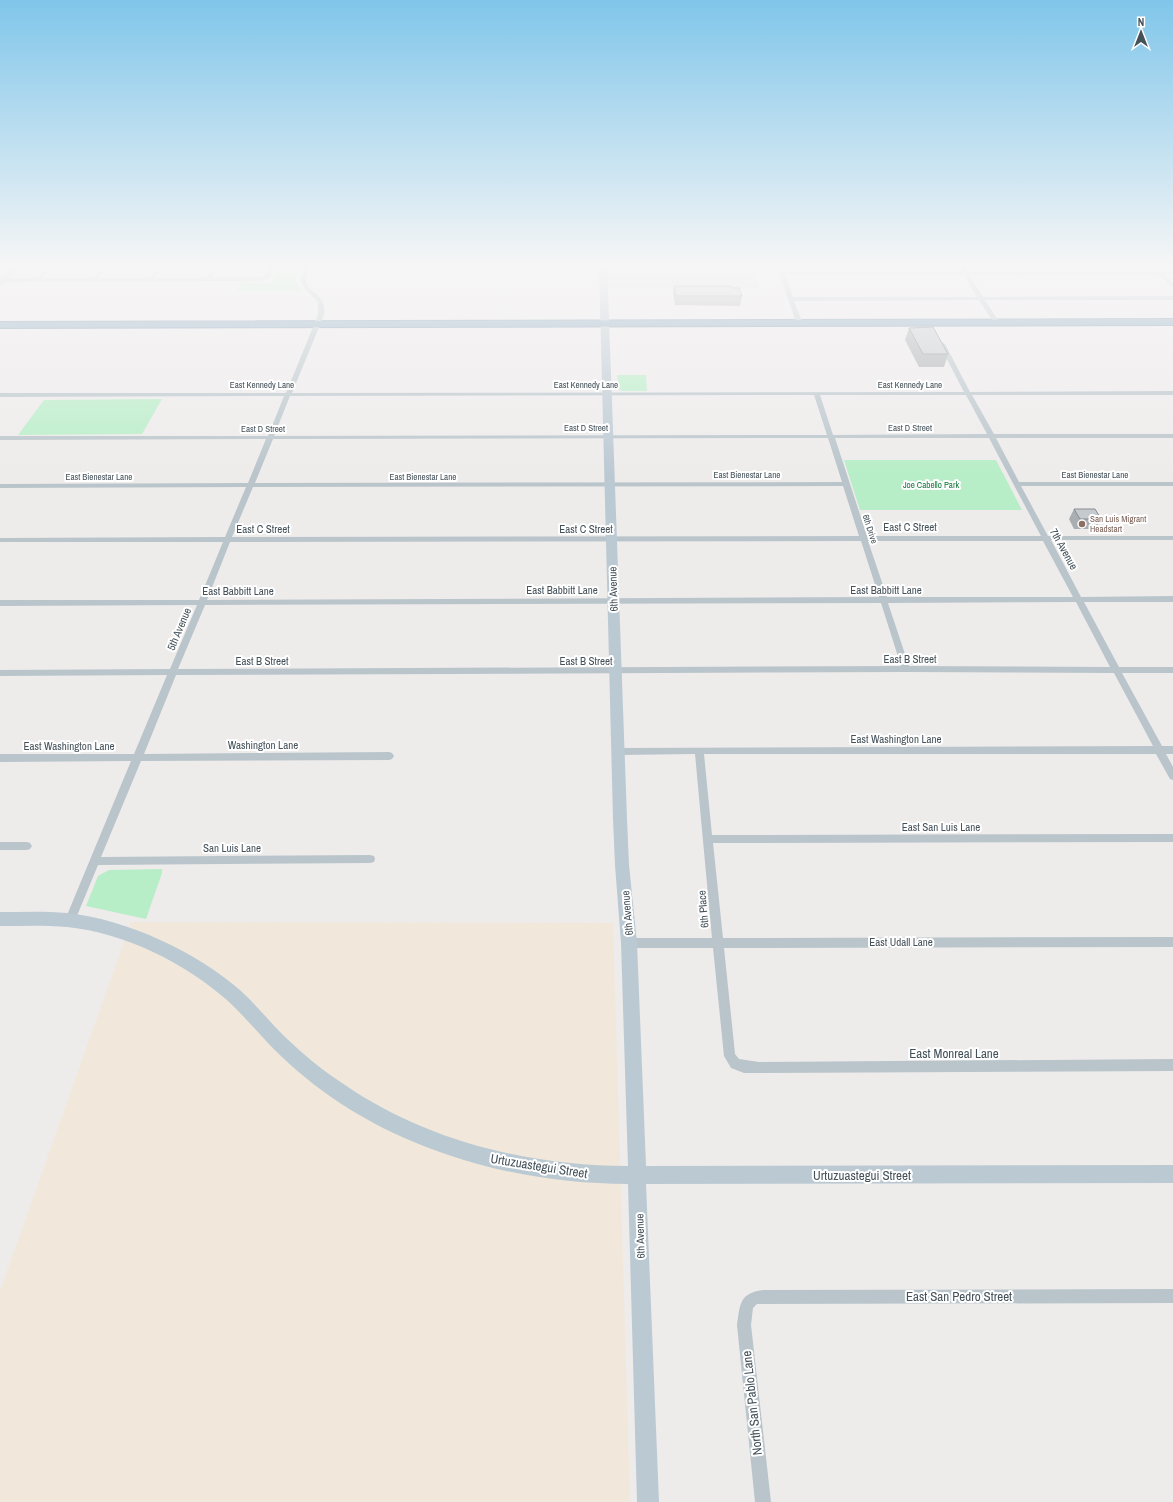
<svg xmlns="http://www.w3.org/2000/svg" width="1173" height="1502" font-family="'Archivo Narrow',sans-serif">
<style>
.education{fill:#dfdcdd}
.green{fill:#b7eec7}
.sand{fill:#f1e8db}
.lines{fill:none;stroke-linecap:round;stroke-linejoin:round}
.highway-casing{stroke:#6d8ea7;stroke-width:2}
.street{fill:#b9c5cb;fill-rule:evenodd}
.secondary{fill:#bbc9d3;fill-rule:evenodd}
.highway{fill:#82a3bc;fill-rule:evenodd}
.wall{fill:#a9aeb2}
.building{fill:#c5cacf;stroke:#8a8d91}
.education-dot{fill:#8d6e63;stroke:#fff;stroke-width:1.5}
.labels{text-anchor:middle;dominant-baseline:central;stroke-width:4;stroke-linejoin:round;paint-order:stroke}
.far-street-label{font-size:9px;fill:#445159;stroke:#fff}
.far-park-label{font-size:9px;fill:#15793e;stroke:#fff}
.far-education-label{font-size:9px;fill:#785e54;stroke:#fff;text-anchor:start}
.street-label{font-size:11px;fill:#445159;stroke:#fff}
.near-street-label{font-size:13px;fill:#445159;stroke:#fff}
</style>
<rect width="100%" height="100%" fill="#eeebeb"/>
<!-- education -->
<path class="education" d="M603,264h149l7,25h-155z"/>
<!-- green -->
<path class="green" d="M279,264h23l-6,15 4,9 4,3h-68l6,-10c10,1 24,5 34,-2l-1,-8z
M617,375h29l1,16h-23l-5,-1z
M162,399l-20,35 -124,1 26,-35z
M844,460h152l26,50h-162z
M162,869v4l-16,46 -60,-13 12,-30 11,-6z"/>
<!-- sand -->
<path class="sand" d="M131,922l482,1 17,579h-630v-211z"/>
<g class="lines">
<!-- highway casing -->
<g class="highway-casing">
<path id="highway" d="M1173,319v6l-1173,3v-6z"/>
</g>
<!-- street -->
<path class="street" d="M49,264h5l-12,14h52l10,-14h5l-10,14h51l10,-14h5l-10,14h52l9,-14h5l-9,14 45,-1 8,-1 6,-12h5l-7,14 -12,3 -254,1 -3,-2 3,-2h34z
M305,264h5c-2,5 -5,11 -4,16 1,15 21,11 18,35l-32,78 672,-1 -25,-48 3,-2 3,2 25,48 203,-1v4h-201l22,39h179v4h-177l23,44h154v4h-152l27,50h125v4h-122l30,57 92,-1v6h-89l35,65h54v6h-51l40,73h11v8h-7l7,13v13l-3,-1 -14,-25h-452l8,81 461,-1v8l-460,1 10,95 450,-1v10l-449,1 10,96 1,10 4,5 20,3 414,-3v12l-429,2 -13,-5 -7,-12 -11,-108h-84l-4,-2 -1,-3 1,-3 4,-2h83l-17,-184 -77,1 -3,-1 -1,-3 1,-3 538,-2 -39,-73 -208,-1 -730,3 -32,79 245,-2 3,1 2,3 -2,3 -3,1 -248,1 -40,96 269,-2 4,1 1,3 -1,3 -4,1 -272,2 -24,58 -4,2 -4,-2 -1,-3 66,-159 -131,1v-8h134l33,-79 -167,1v-6l170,-1 27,-64 -197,1v-6h199l24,-58h-223v-4l225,-1 21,-50 -246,1v-4l248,-1 18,-44 -266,1v-4h268l16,-40 -284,1v-4h286l32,-78v-13l-12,-12 -6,-10zM814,395l13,40 -553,1 16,-40zM820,395h146l21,39 -154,1zM828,438l14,44 -587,1 18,-44zM835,438h154l52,98h-174zM843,486l16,50 -627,1 21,-50zM861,541l18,56 -672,3 23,-58zM868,541h175l30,56h-186zM1076,602l34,65 -201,-1 -21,-63zM881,603l20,63 -723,3 27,-64z
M776,264h5l3,8h178l-5,-8h5l5,8h189l-6,-8h5l7,8h11v2l-8,1 8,8v5l-14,-13h-190l14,22 190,-1v4h-188l14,22 -3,2 -2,-1 -15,-23 -185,1 8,21 -3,2 -3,-2zM785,275h179l13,22h-184z
M0,842h27l3,1 2,3 -2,3 -3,1h-27z
M1173,1289v14l-416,1 -4,4 -2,17 20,177h-16l-18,-177c3,-20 2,-32 26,-35z"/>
<!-- secondary -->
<path class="secondary" d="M14,264h7l-18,21h-3v-6z
M599,264h8l20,555 2,46 8,78 9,223 527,-1v18l-527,1 13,318h-22l-9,-318c-103,0 -212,-28 -297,-87 -23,-16 -45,-35 -64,-55 -13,-14 -25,-28 -39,-41 -43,-38 -103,-68 -161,-74 -22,-2 -45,-1 -67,-1v-14c22,0 45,-1 67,1 59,6 130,39 174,78 15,14 29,31 44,46 18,17 38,34 60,48 82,56 184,81 283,81l-7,-223 -6,-78 -2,-46z"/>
<!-- highway -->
<use href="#highway" class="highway"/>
</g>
<!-- wall -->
<path class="wall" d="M674,286l68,10 -2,10 -65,-1 -2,-10z
M909,328l39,26 -4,13h-25l-14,-27z
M1074,509l27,10 -6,10h-21l-5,-10z"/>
<!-- building -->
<path class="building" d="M674,286h56l1,2h8l3,8h-66z
M933,327l15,27h-25l-14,-26z
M1074,509h21l6,10h-21z"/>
<!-- sky -->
<linearGradient id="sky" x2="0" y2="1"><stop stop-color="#80c6ea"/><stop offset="0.56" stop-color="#f7f6f6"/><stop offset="1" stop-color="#f7f6f6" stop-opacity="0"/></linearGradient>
<rect width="1173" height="475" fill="url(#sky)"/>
<!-- markers -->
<circle class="education-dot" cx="1082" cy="524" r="4"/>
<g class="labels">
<!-- far-street labels -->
<g class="far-street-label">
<text x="262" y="385">East Kennedy Lane</text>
<text x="586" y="385">East Kennedy Lane</text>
<text x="910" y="385">East Kennedy Lane</text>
<text x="586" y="428">East D Street</text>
<text x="910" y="428">East D Street</text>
<text x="263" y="429">East D Street</text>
<text x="747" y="475">East Bienestar Lane</text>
<text x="1095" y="475">East Bienestar Lane</text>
<text x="99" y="477">East Bienestar Lane</text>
<text x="423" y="477">East Bienestar Lane</text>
<text transform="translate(870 529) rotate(72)">6th Drive</text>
</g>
<!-- far-park labels -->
<g class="far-park-label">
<text x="931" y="485">Joe Cabello Park</text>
</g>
<!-- far-education labels -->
<g class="far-education-label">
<text x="1090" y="519">San Luis Migrant<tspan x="1090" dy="10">Headstart</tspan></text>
</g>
<!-- street labels -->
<g class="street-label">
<text x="910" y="527">East C Street</text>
<text x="263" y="529">East C Street</text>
<text x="586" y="529">East C Street</text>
<text transform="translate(1064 549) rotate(61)">7th Avenue</text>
<text transform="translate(613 589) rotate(-92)">6th Avenue</text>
<text x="562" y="590">East Babbitt Lane</text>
<text x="886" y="590">East Babbitt Lane</text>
<text x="238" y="591">East Babbitt Lane</text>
<text transform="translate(179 629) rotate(-67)">5th Avenue</text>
<text x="910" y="659">East B Street</text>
<text x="262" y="661">East B Street</text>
<text x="586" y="661">East B Street</text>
<text x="896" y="739">East Washington Lane</text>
<text x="263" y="745">Washington Lane</text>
<text x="69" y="746">East Washington Lane</text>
<text x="941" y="827">East San Luis Lane</text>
<text x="232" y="848">San Luis Lane</text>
<text transform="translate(703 909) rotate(-95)">6th Place</text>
<text transform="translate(627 913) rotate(-95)">6th Avenue</text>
<text x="901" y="942">East Udall Lane</text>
<text transform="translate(640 1236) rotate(-92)">6th Avenue</text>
</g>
<!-- near-street labels -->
<g class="near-street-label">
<text x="954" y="1053">East Monreal Lane</text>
<text transform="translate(539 1166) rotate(9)">Urtuzuastegui Street</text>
<text x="862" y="1175">Urtuzuastegui Street</text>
<text x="959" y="1296">East San Pedro Street</text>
<text transform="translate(752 1403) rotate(-96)">North San Pablo Lane</text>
</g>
</g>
<!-- north arrow -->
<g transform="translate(1141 32)" stroke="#ffffff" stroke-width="3" paint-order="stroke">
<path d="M0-3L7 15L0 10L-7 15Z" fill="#445159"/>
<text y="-6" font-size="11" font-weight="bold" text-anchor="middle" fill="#445159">N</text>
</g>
</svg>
